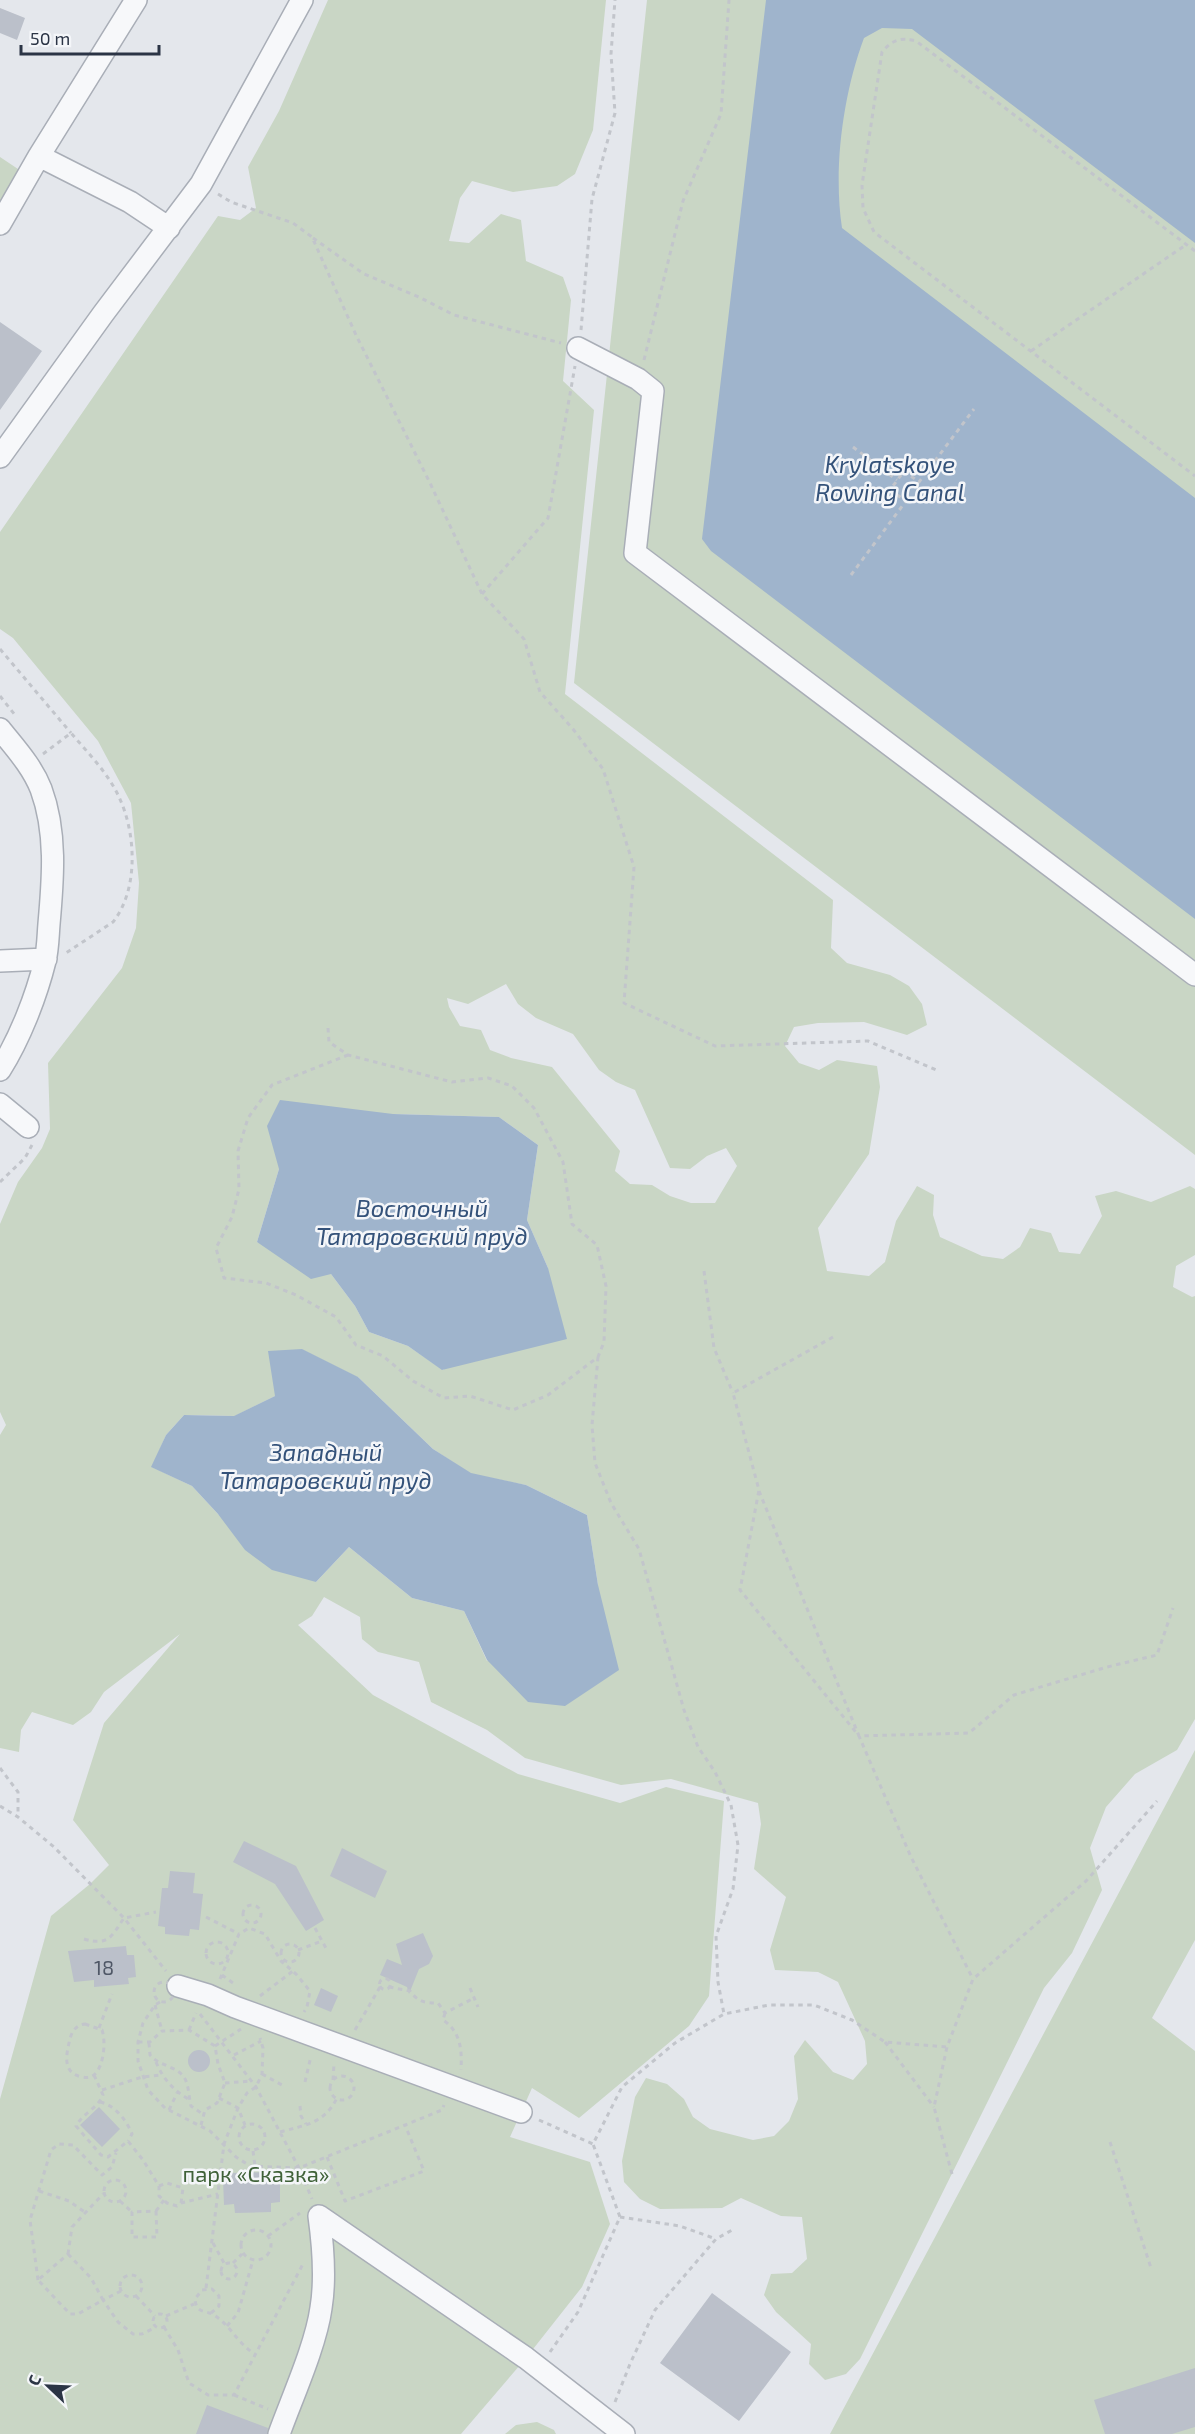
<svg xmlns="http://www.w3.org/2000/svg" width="1195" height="2434" font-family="'Exo 2',sans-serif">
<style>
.green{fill:#c9d6c5;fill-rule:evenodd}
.water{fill:#9fb4cc}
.building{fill:#bbc0ca}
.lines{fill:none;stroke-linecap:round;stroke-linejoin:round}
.minor-casing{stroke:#a9aeb7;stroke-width:24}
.path{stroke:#c2c5cb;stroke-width:3;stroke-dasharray:4.5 4.5;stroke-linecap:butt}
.minor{stroke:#f7f8fa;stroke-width:21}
.labels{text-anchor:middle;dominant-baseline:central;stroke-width:5;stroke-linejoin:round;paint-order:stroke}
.number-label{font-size:20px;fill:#4f5766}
.park-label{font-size:22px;fill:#3f6138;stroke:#f4f6f9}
.water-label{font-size:24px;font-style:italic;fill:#34527a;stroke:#f4f6f9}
</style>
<rect width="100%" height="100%" fill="#e4e7ec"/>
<!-- green -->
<path class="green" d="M328,0h278l-13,130 -18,44 -18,12 -44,6 -41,-11 -12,17 -11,43 20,2 32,-29 20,6 5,41 37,16 8,23 -8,81 31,29 -29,284 268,206 -2,48 16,15 43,12 19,11 13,18 5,21 -20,10 -43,-13 -46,1 -24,4 -9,19 14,17 20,7 18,-10 40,6 3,21 -11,67 -51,74 9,43 42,5 16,-14 11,-41 21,-35 17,9 -1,20 7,22 42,19 21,3 17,-12 10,-19 21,5 8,19 21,2 22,-38 -7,-20 21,-5 35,11 39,-16 5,3v66l-19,11 -3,21 19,10 3,-1v423l-18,31 -42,24 -29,33 -16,41 12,42 -30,63 -28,35 -184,371 -14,15 -21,6 -16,-16 2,-20 -35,-32 -12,-17 7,-21 21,-1 15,-14 -5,-42 -21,-1 -40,-18 -19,10 -62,1 -20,-10 -16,-17 -2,-21 13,-64 11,-19 21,6 17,15 9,18 17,12 43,11 21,-4 15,-15 9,-22 -4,-43 11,-16 28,32 20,8 14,-16 -2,-23 -27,-59 -20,-10 -43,-2 -5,-20 16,-53 -32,-28 7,-45 -3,-21 -87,-24 -50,6 -96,-27 -38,-28 -56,-28 -12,-40 -41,-10 -16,-13 -2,-22 -36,-20 -12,19 -14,9 75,70 145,79 102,29 46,-16 58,14 -15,195 -20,30 -110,92 -47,-30 -22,49 80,25 20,62 -28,63 -56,71 -65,76h-461v-335l51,-183 39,-32 19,-19 -36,-45 31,-97 76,-89 -76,58 -13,20 -18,13 -41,-13 -11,18 -2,22 -19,-4v-313l6,-10 -6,-13v-188l18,-42 24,-34 8,-19 -2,-66 74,-95 14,-40 3,-45 -8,-80 -33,-62 -85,-103 -13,-9v-97l218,-316 22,4 16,-12 -8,-41 31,-56zM506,984l12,20 18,14 37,16 26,36 17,12 19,8 35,78 20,1 17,-13 19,-8 11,18 -22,37h-24l-21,-7 -18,-11 -22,-1 -15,-13 5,-20 -68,-84 -41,-9 -21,-8 -9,-20 -21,-4 -11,-19 -2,-9 21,6zM393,1114l106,3 39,28 -11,75 21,48 -105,102 -35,-24 -39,-14 -14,-26 -24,-32 -74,-32 22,-73zM358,1377l75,72 38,25 55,11 61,30 11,70 -111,76 -23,-50 -52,-13 -63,-51 -33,35 -98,-68 -26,-28 -40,-19 14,-32 18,-20 51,1 40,-20z
M647,0h548v1155l-621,-472z
M0,157l24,16 -24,37z
M1195,1750v190l-43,78 43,33v383h-365z
M537,2422l17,8 2,4h-51l11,-9z"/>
<!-- water -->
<path class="water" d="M766,0h429v243l-283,-214 -30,-1 -18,10c-21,56 -31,131 -22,190l353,270v421l-484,-368 -9,-12z
M280,1100l113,14 106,3 39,28 -11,75 21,48 19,71 -125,31 -34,-24 -39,-14 -14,-26 -24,-32 -20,5 -54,-37 22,-73 -12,-43z
M302,1349l56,28 75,72 38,24 55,12 61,30 11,70 21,85 -54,36 -37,-4 -41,-42 -23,-49 -52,-13 -63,-51 -33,35 -44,-12 -27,-20 -27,-36 -26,-28 -41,-19 15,-32 18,-20 50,1 41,-20 -7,-45z"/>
<!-- building -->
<path class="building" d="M0,8l25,10 -8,22 -17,-7z
M0,322l42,29 -42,59z
M244,1841l52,25 28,54 -18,11 -31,-47 -42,-22z
M342,1848l45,23 -12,27 -45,-22z
M170,1871l25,2 -2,20 10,1 -4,36 -9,-1 -1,7 -24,-2v-7l-7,-1 4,-38h6z
M423,1933l10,23 -4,8 -10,5 -10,25 -2,-7 -27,-12 7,-16 15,6 -6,-21z
M126,1946l1,9h7l2,22 -8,1 1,6 -35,3v-7l-20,2 -6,-31z
M321,1988l17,8 -7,16 -17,-7z
M188 2061a11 11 0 1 1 22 0a11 11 0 1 1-22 0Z
M99,2107l21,22 -18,18 -22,-22z
M269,2172v4h11v26l-9,1v9l-36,1 -1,-9 -10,1 -1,-26h8v-6z
M712,2293l79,59 -52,69 -79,-58z
M1195,2368v59l-23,7h-67l-11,-34z
M207,2405l61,23 -1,6h-71z"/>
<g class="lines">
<!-- minor casing -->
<g class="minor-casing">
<path id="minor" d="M136,0l-97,156 91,46 39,26
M0,224l39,-68
M578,348l60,31 15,12 -18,162 560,422
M0,457l103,-143 98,-130 101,-184
M0,729c15,19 32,37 41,60 16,43 12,90 8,135 -1,12 -1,25 -4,37 -9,36 -25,77 -45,109
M0,961l46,-2
M0,1104l28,23
M178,1986l30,9 27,12 286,105
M319,2216l207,142 98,76
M279,2434c13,-36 37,-89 42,-126 5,-30 2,-63 -2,-92"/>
</g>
<!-- path -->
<path class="path" d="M218,194l13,8 62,21 19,14 44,98 74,148 52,111 42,45 16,53 33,37 30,40 31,98 -10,136 91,43 153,-5 71,30
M313,238l51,36 55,23 35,18 107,28
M1195,251l-279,-210c-16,-4 -24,-1 -34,11l-20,133 1,23 11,24 321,244
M581,330l11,-131 23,-86 -4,-59 4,-54
M1031,351l156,-107
M644,360l39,-159 38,-87 8,-114
M853,447l44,33
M851,575l55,-74 -16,-11 14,-19 15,11 55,-73
M482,594l66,-76 27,-152
M0,649l71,84
M0,696l15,19
M43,754l28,-21c17,20 37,40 48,64 17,36 20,92 -6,125l-47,31
M328,1028l1,14 19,13 104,27 36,-4 24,8 22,22 29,54 9,62 25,21 9,41 -2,56 -6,15 -50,38 -35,15 -43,-14 -26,2 -31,-17 -30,-25 -27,-11 -20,-28 -40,-22 -30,-12 -42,-5 -8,-30 16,-31 7,-28 -1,-38 10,-33 24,-33 76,-30
M0,1182l25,-24 7,-13
M704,1271l10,77 19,45
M833,1337l-100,56 26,97 -19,100 119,146 52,121 62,122
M598,1357l-6,68 3,38 16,40 28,46 45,161 14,37 17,25 16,33 7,40 -5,44 -17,47 2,46 6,32
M759,1491l100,245 110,-3 45,-38 93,-28 50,-12 16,-47
M0,1768l18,24v25
M0,1806l18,11 36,30 70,71 42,53
M243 1914a9 9 0 1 1 18 0a9 9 0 1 1-18 0Z
M206,1917l33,17
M315,1928l12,22
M84,1939c25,7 27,-2 40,-21l32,-6
M206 1953a11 11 0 1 1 22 0a11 11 0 1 1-22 0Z
M281 1953a9 9 0 1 1 18 0a9 9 0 1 1-18 0Z
M298,1950l24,-9
M222,1975l11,8
M379.5 1984a5.5 5.5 0 1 1 11 0a5.5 5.5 0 1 1-11 0Z
M220,1979l19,-45 10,-6 16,6 16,27 15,13 14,17 -3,16 -3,5
M154 1992a10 10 0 1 1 20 0a10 10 0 1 1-20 0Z
M389,1987l21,4c8,11 15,12 28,12l7,10 29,-15
M470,1988l8,19
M260,1996l33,-25
M160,2002l-5,3 -12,18 -5,19v19l10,29 17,18 45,23 26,26 14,9 49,2 143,-58 2,-5
M155,2005l7,26
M445,2013l-2,7c18,12 19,30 18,50
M200,2014l56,73 43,81 13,31
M85,2024l17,6c4,11 2,35 -7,44 -4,4 -8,4 -13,3 -20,-4 -16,-22 -12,-38 2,-8 6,-14 15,-15z
M99,2028l13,-34
M189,2030l7,-17
M355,2030l25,-43
M138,2042h12l12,-11 27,-1 26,16 3,18 7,19 -8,20 -12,7 -4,15
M885,2042l49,65
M149,2043l1,12c10,12 30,11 36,26 3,8 3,17 5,25l13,9
M215,2046l26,-17
M234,2055l27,-14
M156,2062c7,17 18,29 34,38
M262,2074l20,11
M94,2075l9,20c-5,13 -20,18 -27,31l25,29 7,2 20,-16 15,19 16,26v10l8,7 10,3 4,-3 37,-9
M330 2088a12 12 0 1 1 24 0a12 12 0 1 1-24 0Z
M333,2080l1,-16
M305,2082l6,-26
M225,2083l27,-2
M102,2090l40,-13 19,-2
M219,2098l19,10 7,17
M100,2102c15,3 27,19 32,32l-4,7
M300,2106l1,10 5,8
M169,2110l8,-17
M539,2120l54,24 29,-57 53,-44 49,-29 45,-9h45l38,15 33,22 62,5
M239 2137a13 13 0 1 1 26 0a13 13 0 1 1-26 0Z
M280,2132c25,-7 44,-8 57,-34
M1110,2142l41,126
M253,2151l2,15
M327,2157l18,44 79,-30 -19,-46
M952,2174l-18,-67 13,-60 26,-68 113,-98 71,-80
M104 2191a11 11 0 1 1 22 0a11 11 0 1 1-22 0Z
M159,2186l8,-3 16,5 -2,15
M39,2191l30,10 17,12
M120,2201l12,11
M156,2211l1,26h-25v-25z
M156,2211l8,-11
M620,2217l60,9 36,13
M241 2245a15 15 0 1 1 30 0a15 15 0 1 1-30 0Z
M268,2236l32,-23
M213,2243l11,20
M68,2254l23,24 12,22 -25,14h-8l-32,-34z
M68,2254l4,-27 31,-33
M221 2271a8 8 0 1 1 16 0a8 8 0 1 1-16 0Z
M233,2263l9,-9
M120 2286a11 11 0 1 1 22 0a11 11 0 1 1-22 0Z
M38,2280l-8,-60 21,-70 8,-6 14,1 29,30 10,-8 4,-14
M206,2288l18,-144 14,-36 9,-15 9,-6 6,-13 1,-26 -3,-10
M121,2291l-18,9 15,22 15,12h9l14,-7
M136,2296l19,20
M211,2313l8,-7v-10l-7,-7 -10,1 -7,9c1,15 11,11 19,16 17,11 24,29 41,39
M153 2321a7 7 0 1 1 14 0a7 7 0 1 1-14 0Z
M166,2316l28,-12
M227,2326l11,-13 15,-53
M164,2327l14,23 11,33 19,12h26l70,-133
M550,2352l28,-40 42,-95 -27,-73
M234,2395l34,14
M615,2402l15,-38 25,-54 61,-71 18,-10"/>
<!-- minor -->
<use href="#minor" class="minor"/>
</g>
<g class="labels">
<!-- number labels -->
<g class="number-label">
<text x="104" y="1967">18</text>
</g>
<!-- park labels -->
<g class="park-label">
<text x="256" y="2173">парк «Сказка»</text>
</g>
<!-- water labels -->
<g class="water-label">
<text x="890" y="463">Krylatskoye<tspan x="890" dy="28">Rowing Canal</tspan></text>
<text x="422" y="1207">Восточный<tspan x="422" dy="28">Татаровский пруд</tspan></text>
<text x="326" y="1451">Западный<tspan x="326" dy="28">Татаровский пруд</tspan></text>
</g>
</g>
<!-- north arrow -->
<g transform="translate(48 2386) rotate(293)" stroke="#f4f6f9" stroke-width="4.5" paint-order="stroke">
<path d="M0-4.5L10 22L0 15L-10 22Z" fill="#2b3445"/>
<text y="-9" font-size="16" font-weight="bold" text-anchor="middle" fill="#2b3445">С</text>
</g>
<!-- scale -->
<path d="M21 45v9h138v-9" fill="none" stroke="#2b3445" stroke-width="3"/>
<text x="30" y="45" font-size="18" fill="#2b3445" stroke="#f4f6f9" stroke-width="4.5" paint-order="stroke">50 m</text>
</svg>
